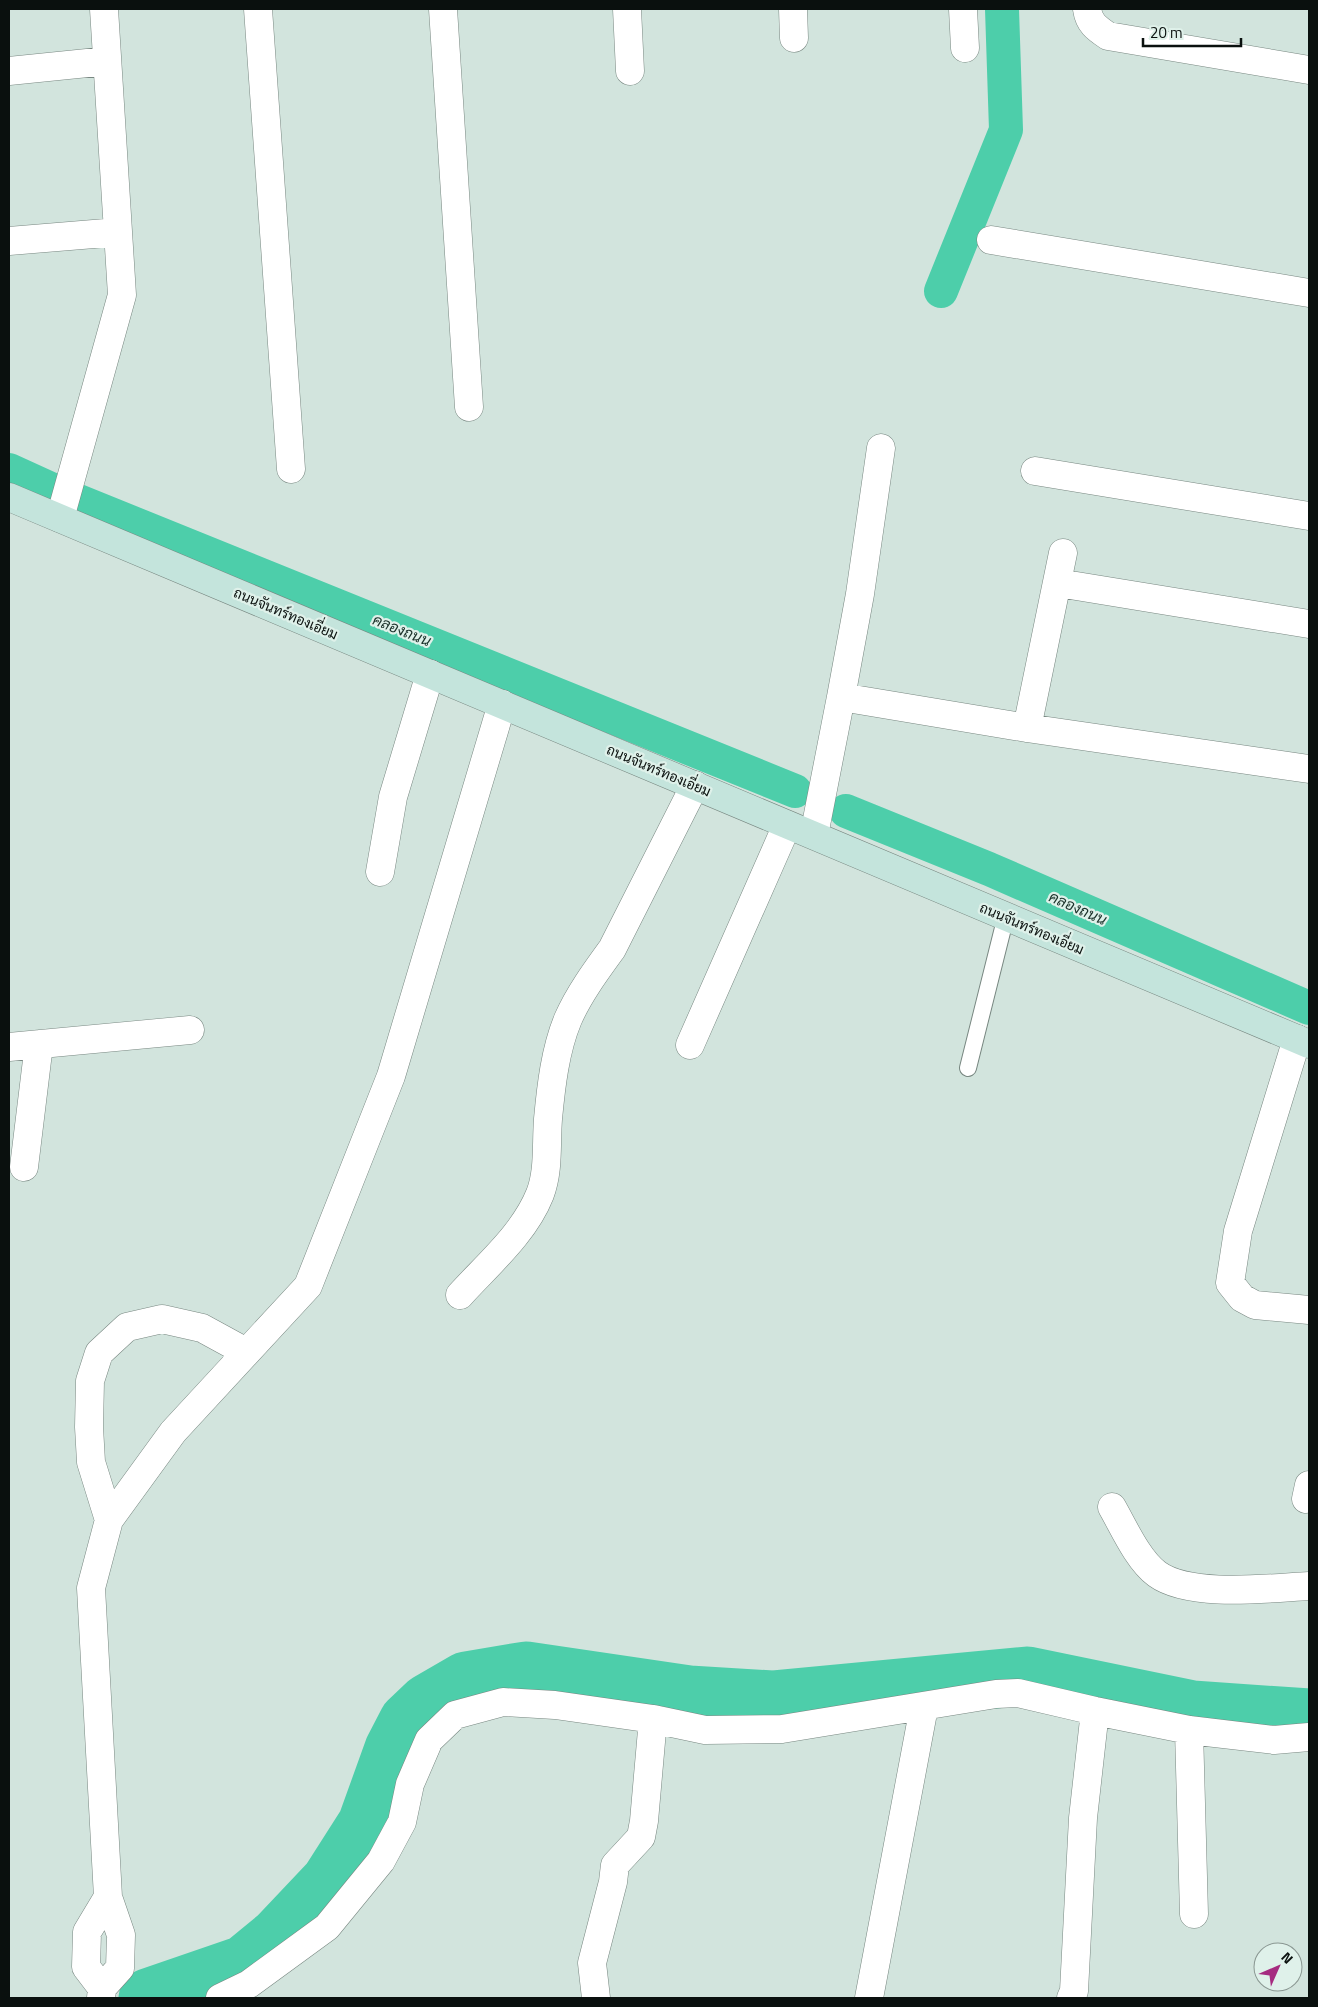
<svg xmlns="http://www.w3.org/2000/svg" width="1318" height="2007" font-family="'Titillium Web',Sarabun,sans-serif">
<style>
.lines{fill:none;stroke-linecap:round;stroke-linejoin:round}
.canal{stroke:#4dceaa;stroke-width:34}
.river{stroke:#4dceaa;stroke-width:59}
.lane-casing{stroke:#788781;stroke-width:18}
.street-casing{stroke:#788781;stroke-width:29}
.secondary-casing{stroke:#788781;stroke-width:29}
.lane{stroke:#fff;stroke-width:16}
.street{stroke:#fff;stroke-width:28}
.secondary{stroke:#c4e4dc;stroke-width:28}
.labels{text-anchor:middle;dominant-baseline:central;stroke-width:4.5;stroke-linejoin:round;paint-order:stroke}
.street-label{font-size:14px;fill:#0a100e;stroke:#dff1ea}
.water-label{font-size:15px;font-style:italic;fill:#1c322b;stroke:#dff1ea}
</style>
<rect width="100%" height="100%" fill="#d2e4dd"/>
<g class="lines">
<!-- canal -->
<path class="canal" d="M941,291l65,-161 -4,-121
M9,470l57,26 729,295
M846,811l143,58 320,139"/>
<!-- river -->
<path class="river" d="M148,1998l96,-33 34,-28 52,-55 37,-58 27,-75 14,-27 20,-19 38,-22 60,-10 163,24 83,5 255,-24 165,34 117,8"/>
<!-- lane casing -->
<g class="lane-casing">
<path id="lane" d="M968,1068l38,-152"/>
</g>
<!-- street casing -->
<g class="street-casing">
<path id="street" d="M258,9l33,460
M443,9l26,398
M627,9l3,62
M793,9l1,29
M963,9l2,39
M1087,9c2,14 9,19 21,27l201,34
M9,71l98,-10
M991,240l318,53
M9,241l109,-9
M1035,471l274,45
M60,518l62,-223 -18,-286
M1058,583l251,41
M841,697l19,-103 21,-146
M1027,728l36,-175
M814,835l27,-138 186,31 282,41
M380,872l13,-75 37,-123
M1297,1039l-59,192 -8,52 12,15 13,7 54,5
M690,1045l97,-220
M9,1047l181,-17
M24,1167l15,-123
M460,1295c28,-31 64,-61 80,-101 9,-24 6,-49 8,-75 3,-32 7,-69 20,-100 11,-25 28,-48 44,-70l83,-164
M1306,1499l3,-14
M1112,1507c12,21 26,53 45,67 33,24 113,14 152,12
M109,1520l-18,-58 -2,-35 1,-46 9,-28 28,-26 35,-8 40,9 44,24
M1189,1730l5,184
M102,1988l-16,-21 1,-35 21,-35
M101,1998l1,-10 18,-20 1,-33 -13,-38 -17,-309 18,-68 64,-88 135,-146 83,-210 111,-372
M220,1998l29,-14 78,-57 54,-66 21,-39 8,-38 19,-44 26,-25 48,-13 52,3 98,14 52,11 77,-1 214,-35 22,-1 77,18 94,19 85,10 35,-3
M596,1998l-4,-35 21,-81 2,-17 26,-28 3,-16 9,-102
M869,1998l55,-291
M1071,1998l3,-7 9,-173 12,-107"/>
</g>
<!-- secondary casing -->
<g class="secondary-casing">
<path id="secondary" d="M9,497l1300,547"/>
</g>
<!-- lane -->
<use href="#lane" class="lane"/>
<!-- street -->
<use href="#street" class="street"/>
<!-- secondary -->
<use href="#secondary" class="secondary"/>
</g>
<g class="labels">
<!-- street labels -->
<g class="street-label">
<text transform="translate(286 613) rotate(23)">ถนนจันทร์ทองเอี่ยม</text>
<text transform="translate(659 770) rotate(23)">ถนนจันทร์ทองเอี่ยม</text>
<text transform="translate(1032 928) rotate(23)">ถนนจันทร์ทองเอี่ยม</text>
</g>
<!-- water labels -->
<g class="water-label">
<text transform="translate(402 630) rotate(22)">คลองถนน</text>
<text transform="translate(1078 908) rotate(24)">คลองถนน</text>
</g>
</g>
<!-- border -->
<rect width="1318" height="2007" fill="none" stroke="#0a100e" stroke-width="20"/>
<!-- north arrow -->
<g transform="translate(1278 1967) rotate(45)"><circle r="24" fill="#dff1ea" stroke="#8a9792"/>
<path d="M0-4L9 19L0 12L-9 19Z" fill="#a52b80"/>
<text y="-8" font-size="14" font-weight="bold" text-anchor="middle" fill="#0a100e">N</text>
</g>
<!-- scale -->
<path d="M1143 38v8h98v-8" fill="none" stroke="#0a100e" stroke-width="2.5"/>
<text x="1150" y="38" font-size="15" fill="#0a100e" stroke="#dff1ea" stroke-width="4" paint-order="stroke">20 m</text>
</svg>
